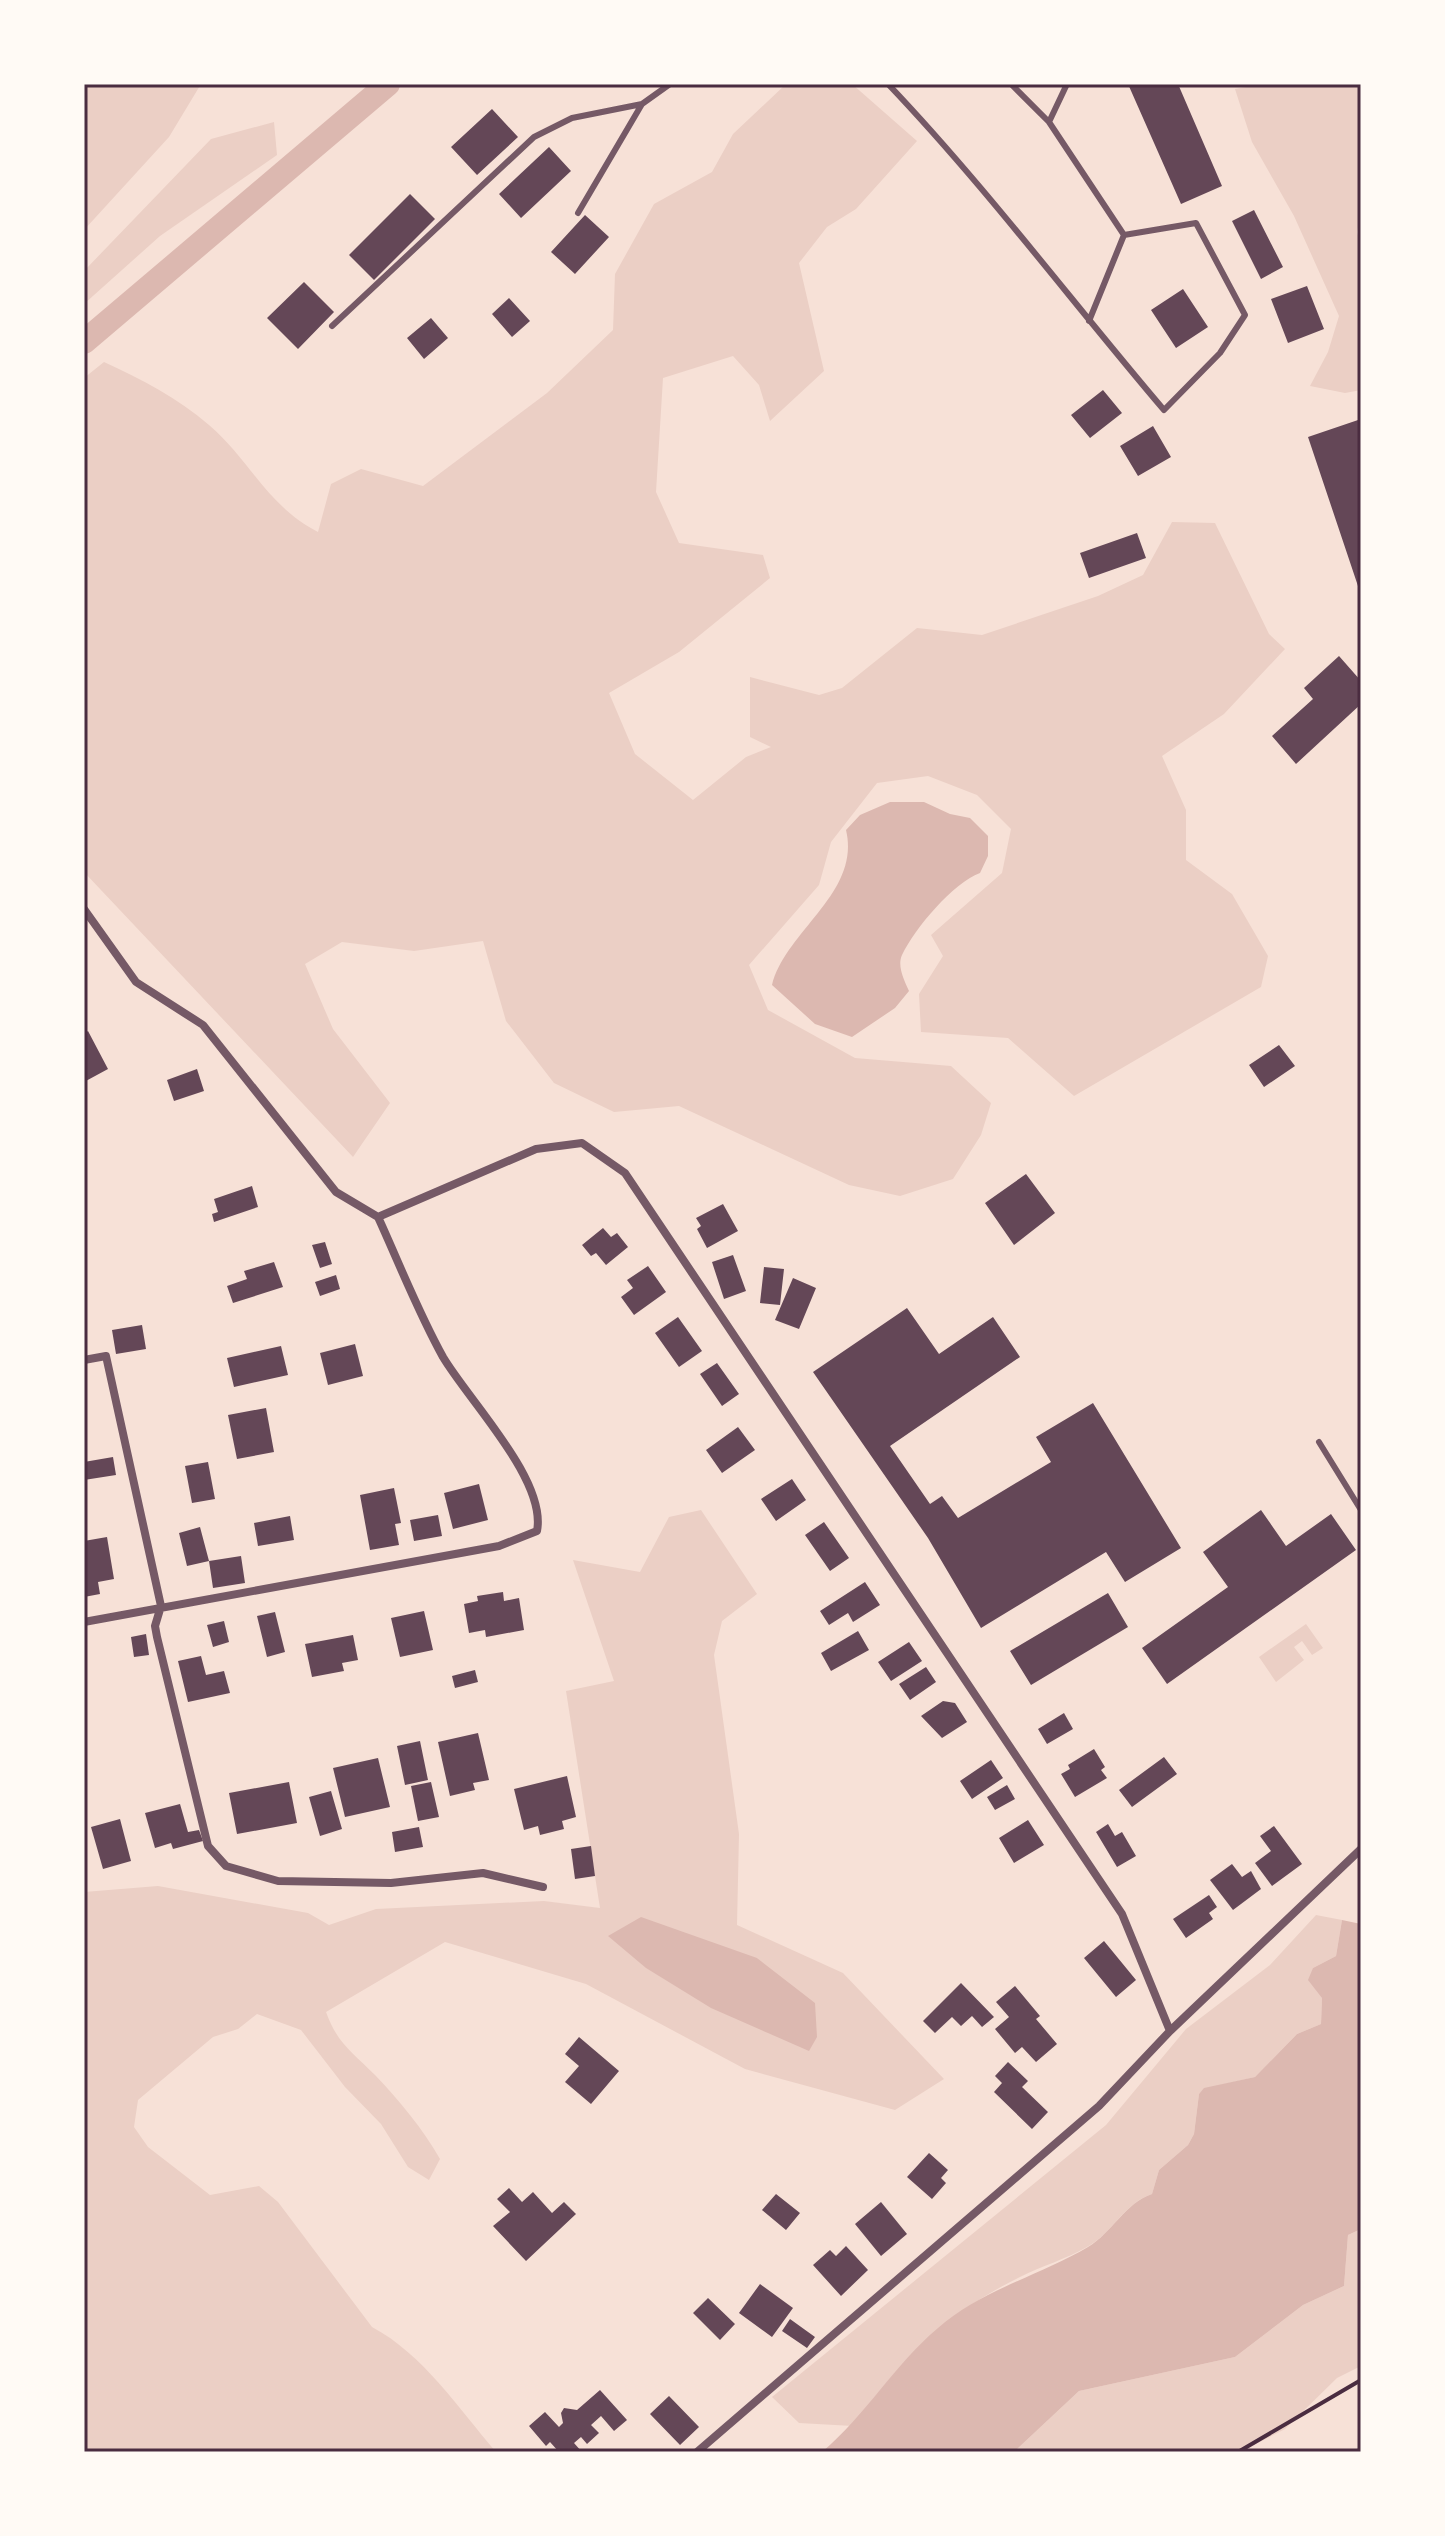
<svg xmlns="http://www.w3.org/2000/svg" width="1445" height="2536" font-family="Ubuntu,sans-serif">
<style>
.green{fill:#ebcfc5;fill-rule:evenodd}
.water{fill:#dcb8b0}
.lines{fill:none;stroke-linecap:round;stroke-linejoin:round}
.canal{stroke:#dcb8b0;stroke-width:24}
.building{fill:#644757}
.path{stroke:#4a2c40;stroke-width:4}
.service{stroke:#755966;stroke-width:6}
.minor{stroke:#755966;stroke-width:8}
.neatline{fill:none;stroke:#4a2c40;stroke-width:3}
</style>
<rect width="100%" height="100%" fill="#f7e1d7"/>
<!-- green -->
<path class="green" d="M84,84h117l-32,53 -85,93z
M786,84h66l65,57 -61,68 -29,18 -28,36 25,108 -54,50 -11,-36 -26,-29 -70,22 -7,114 23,51 84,12 7,23 -91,74 -70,41 26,61 58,46 53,-43 25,-10 -21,-10v-60l69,18 23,-7 75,-60 65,7 116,-39 45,-21 29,-53 43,1 54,111 16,15 -61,65 -62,42 24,54v50l46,34 36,62 -7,31 -187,109 -66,-58 -87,-6 -2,-38 24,-38 -12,-21 71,-62 9,-44 -34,-34 -49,-19 -51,7 -46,59 -12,43 -70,80 19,45 87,48 96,8 40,37 -10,32 -28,44 -53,17 -51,-11 -170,-79 -65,6 -60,-29 -48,-62 -23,-80 -69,10 -72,-9 -37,22 28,65 57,74 -37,54 -269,-285v-494l20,-16c37,17 74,36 105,63 42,36 57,80 109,107l13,-48 30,-15 62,17 124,-93 66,-63 2,-56 39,-70 58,-32 21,-38z
M1262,84h99v127l-4,21 4,15v143l-16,3 -35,-7 18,-34 11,-36 -45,-100 -42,-74 -17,-53z
M274,122l3,33 -117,81 -76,68v-33l127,-132z
M701,1510l56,84 -35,27 -8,34 25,179 -2,91 106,48 101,106 -49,31 -150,-41 -159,-85 -141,-42 -119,70c11,31 26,40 49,63 24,25 48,54 65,84l-11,21 -21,-13 -27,-43 -36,-37 -44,-57 -44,-16 -19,15 -25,8 -75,63 -4,27 14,20 62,48 49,-9 19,16 94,125c51,27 87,82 124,125h-412v-560l74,-6 150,27 21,12 47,-16 168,-8 56,7 -34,-217 48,-10 -41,-121 67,12 29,-55zM757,1958l52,92 -45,-22z
M1306,1624l17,24 -11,7 -10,-14 -8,6 10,13 -28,22 -17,-25z
M1316,1915l26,5 -6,36 -23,12 9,30 -1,26 -24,10 -42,43 -51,12 -5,5 -5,40 -6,11 -29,25 -7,24c-28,9 -40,40 -65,53 -21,12 -45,19 -67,30 -74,36 -120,84 -167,149l-54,-3 -27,-26 334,-272 80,-96 84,-64z
M1361,2229v137l-24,12 -52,51 -45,23h-226l65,-61 156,-34 68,-52 41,-19 4,-51z"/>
<!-- water -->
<path class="water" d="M890,802h34l26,12 20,4 18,18v20l-8,17c-27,10 -65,55 -78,82 -5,11 2,25 7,36l-14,17 -43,29 -37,-13 -43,-39c14,-55 89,-92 74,-155l14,-15z
M641,1917l116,41 58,45 2,34 -8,14 -98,-43 -65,-40 -38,-32z
M1342,1920l19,4v305l-13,6 -4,51 -41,19 -68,52 -156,34 -65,61h-192c44,-37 72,-87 116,-124 43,-38 101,-52 150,-81 24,-14 37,-44 64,-53l7,-24 29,-25 6,-11 5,-40 5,-6 51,-11 42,-43 24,-10 1,-26 -14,-18 5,-12 23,-12z"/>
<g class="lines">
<!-- canal -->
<path class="canal" d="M84,342l304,-258"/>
</g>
<!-- building -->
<path class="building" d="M1128,84h50l44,102 -41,18z
M492,109l26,28 -41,38 -26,-28z
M549,147l22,24 -50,47 -22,-24z
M410,194l25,25 -61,61 -25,-25z
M1254,210l29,57 -22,12 -29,-58z
M585,215l24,22 -34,37 -24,-22z
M304,282l30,30 -36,37 -31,-31z
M1307,286l17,43 -36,14 -17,-44z
M1183,289l25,38 -32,21 -25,-38z
M509,298l21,23 -18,16 -20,-23z
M431,318l17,20 -24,21 -17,-21z
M1103,390l19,23 -32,25 -19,-23z
M1361,419v173h-1l-52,-155z
M1153,426l18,31 -33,19 -18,-30z
M1137,533l9,25 -57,20 -9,-25z
M1339,656l22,25v23l-65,60 -24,-28 41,-37 -9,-11z
M88,1031l20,38 -24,13v-48z
M1279,1045l16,21 -31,21 -15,-22z
M197,1069l7,22 -30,10 -7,-21z
M1026,1174l29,39 -41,32 -29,-42z
M252,1186l6,21 -44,15 -2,-8 6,-2 -4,-13z
M723,1204l15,27 -31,17 -10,-19 4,-3 -5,-8z
M603,1228l8,9 6,-4 11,14 -22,18 -10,-12 -5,3 -9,-11z
M325,1242l7,22 -12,4 -8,-23z
M733,1255l13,36 -22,8 -12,-37z
M274,1262l9,25 -50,16 -6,-17 20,-7 -3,-8z
M648,1266l18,26 -32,23 -13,-18 12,-9 -6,-8z
M764,1267l20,2 -4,36 -20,-2z
M336,1275l4,14 -20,7 -5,-14z
M793,1278l23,10 -17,41 -24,-9z
M907,1308l32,46 54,-37 27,40 -130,89 40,58 12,-8 16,22 93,-56 -15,-25 57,-34 88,145 -56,34 -19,-30 -125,76 -53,-90 -115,-166z
M678,1317l24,34 -23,16 -24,-34z
M142,1325l4,24 -30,5 -4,-24z
M355,1344l8,32 -35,9 -8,-32z
M281,1346l7,29 -54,12 -7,-29z
M717,1363l22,31 -17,12 -22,-32z
M266,1408l8,44 -37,7 -9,-44z
M738,1427l17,23 -33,23 -16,-23z
M113,1457l3,18 -32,5v-18z
M208,1462l7,37 -23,4 -7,-37z
M792,1479l14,21 -30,21 -15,-22z
M479,1484l9,36 -35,9 -9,-36z
M394,1488l7,35 -6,1 4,21 -29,5 -10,-55z
M1261,1510l25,36 45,-32 25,36 -189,134 -25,-36 86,-61 -25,-35z
M438,1515l4,21 -28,5 -4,-21z
M290,1516l4,24 -36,6 -4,-23z
M824,1522l25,36 -19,13 -25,-36z
M200,1527l9,34 -22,5 -8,-33z
M107,1537l7,42 -16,3 2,12 -16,3v-56z
M241,1556l4,27 -32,5 -4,-27z
M865,1582l15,23 -27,17 -5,-9 -19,12 -9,-14z
M503,1592l1,9 15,-3 5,32 -38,7 -1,-7 -16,3 -5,-29 14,-3 -1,-5z
M1108,1593l20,34 -97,58 -21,-34z
M424,1611l9,39 -33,7 -9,-39z
M275,1612l10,40 -18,5 -10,-41z
M224,1621l5,21 -16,5 -6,-22z
M858,1631l11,19 -38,21 -10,-18z
M146,1634l3,21 -15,2 -3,-20z
M353,1635l5,25 -16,3 2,8 -32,6 -7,-33z
M909,1642l13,19 -31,20 -13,-19z
M201,1656l5,19 18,-4 6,22 -42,9 -10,-41z
M926,1667l10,15 -26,18 -11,-16z
M475,1670l3,12 -23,6 -3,-12z
M943,1701l12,2 12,19 -25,16 -21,-22z
M1064,1713l9,16 -26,15 -9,-15z
M478,1733l11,47 -16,3 2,7 -25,6 -12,-54z
M420,1741l8,39 -23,5 -8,-39z
M1094,1749l11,18 -4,3 6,8 -32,19 -14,-23 9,-5 -2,-4z
M1164,1757l13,17 -45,33 -13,-17z
M378,1758l12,49 -45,10 -12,-49z
M991,1760l12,18 -31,21 -12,-18z
M567,1776l9,41 -14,4 2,8 -24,6 -2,-9 -14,4 -10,-41z
M289,1782l8,41 -60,11 -8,-41z
M431,1782l8,35 -21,4 -7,-35z
M1007,1785l8,14 -20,11 -8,-13z
M331,1791l11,38 -22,7 -11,-39z
M180,1804l8,28 11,-2 4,11 -30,8 -2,-6 -16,5 -10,-35z
M120,1819l11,42 -28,8 -12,-42z
M1028,1820l16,25 -30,18 -15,-25z
M1108,1824l7,12 7,-4 14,24 -19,11 -21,-35z
M1274,1826l28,38 -30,22 -17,-23 16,-12 -11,-15z
M419,1827l4,20 -28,5 -3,-20z
M591,1846l4,30 -20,3 -4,-30z
M1232,1864l10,13 9,-6 10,18 -28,21 -23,-30z
M1209,1895l8,12 -8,6 4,6 -27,19 -13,-19z
M1104,1941l32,39 -20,17 -32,-39z
M961,1983l33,34 -12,10 -10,-11 -11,10 -9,-9 -17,16 -12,-12z
M1015,1986l25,30 -4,3 21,25 -21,18 -14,-15 -7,6 -20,-24 14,-12 -13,-15z
M579,2037l40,34 -28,33 -26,-22 14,-16 -14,-12z
M1008,2062l20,19 -6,6 26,25 -16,17 -38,-37 8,-9 -7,-7z
M929,2153l19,17 -7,8 5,5 -14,16 -25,-22z
M509,2188l13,14 11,-10 19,21 12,-11 12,12 -50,47 -33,-35 17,-14 -13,-13z
M776,2194l24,19 -14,17 -24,-20z
M881,2202l26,32 -26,22 -26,-32z
M846,2246l22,24 -27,26 -28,-31 17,-15 6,6z
M760,2284l33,24 -21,29 -33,-24z
M708,2298l27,26 -15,16 -27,-27z
M790,2319l25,18 -8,11 -25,-17z
M600,2390l27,30 -13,11 -13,-15 -10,9 8,8 -12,11 -6,-7 -7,6 8,9h-23l-9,-10 -4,4 -17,-20 16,-14 14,15 4,-4 -2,-10 3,-5 13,2z
M669,2396l30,31 -19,18 -30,-31z"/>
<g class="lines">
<!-- path -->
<path class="path" d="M1238,2452l123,-72"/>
<!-- service -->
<path class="service" d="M888,84c98,103 184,218 276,326l56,-57 25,-38 -49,-92 -72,12 -35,86
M1011,84l38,38 75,113
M642,104l28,-20
M1049,122l18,-38
M332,326l202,-189 38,-19 70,-14 -64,109
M1319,1442l42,68"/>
<!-- minor -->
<path class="minor" d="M84,909l52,73 67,43 133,167 42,25 158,-68 46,-6 43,30 497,741 48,117
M84,1360l22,-4 55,250 -6,20 2,11 51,209 18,20 52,15 113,2 92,-10 60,14
M84,1622l415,-76 38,-15c10,-51 -68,-130 -94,-174 -25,-45 -44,-94 -65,-140
M697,2452l402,-346 71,-75 191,-182
M1360,2452l1,-1"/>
</g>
<!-- border -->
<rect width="1445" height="2536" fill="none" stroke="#fffaf5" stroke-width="172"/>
<rect x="86" y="86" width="1273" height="2364" class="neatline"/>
</svg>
